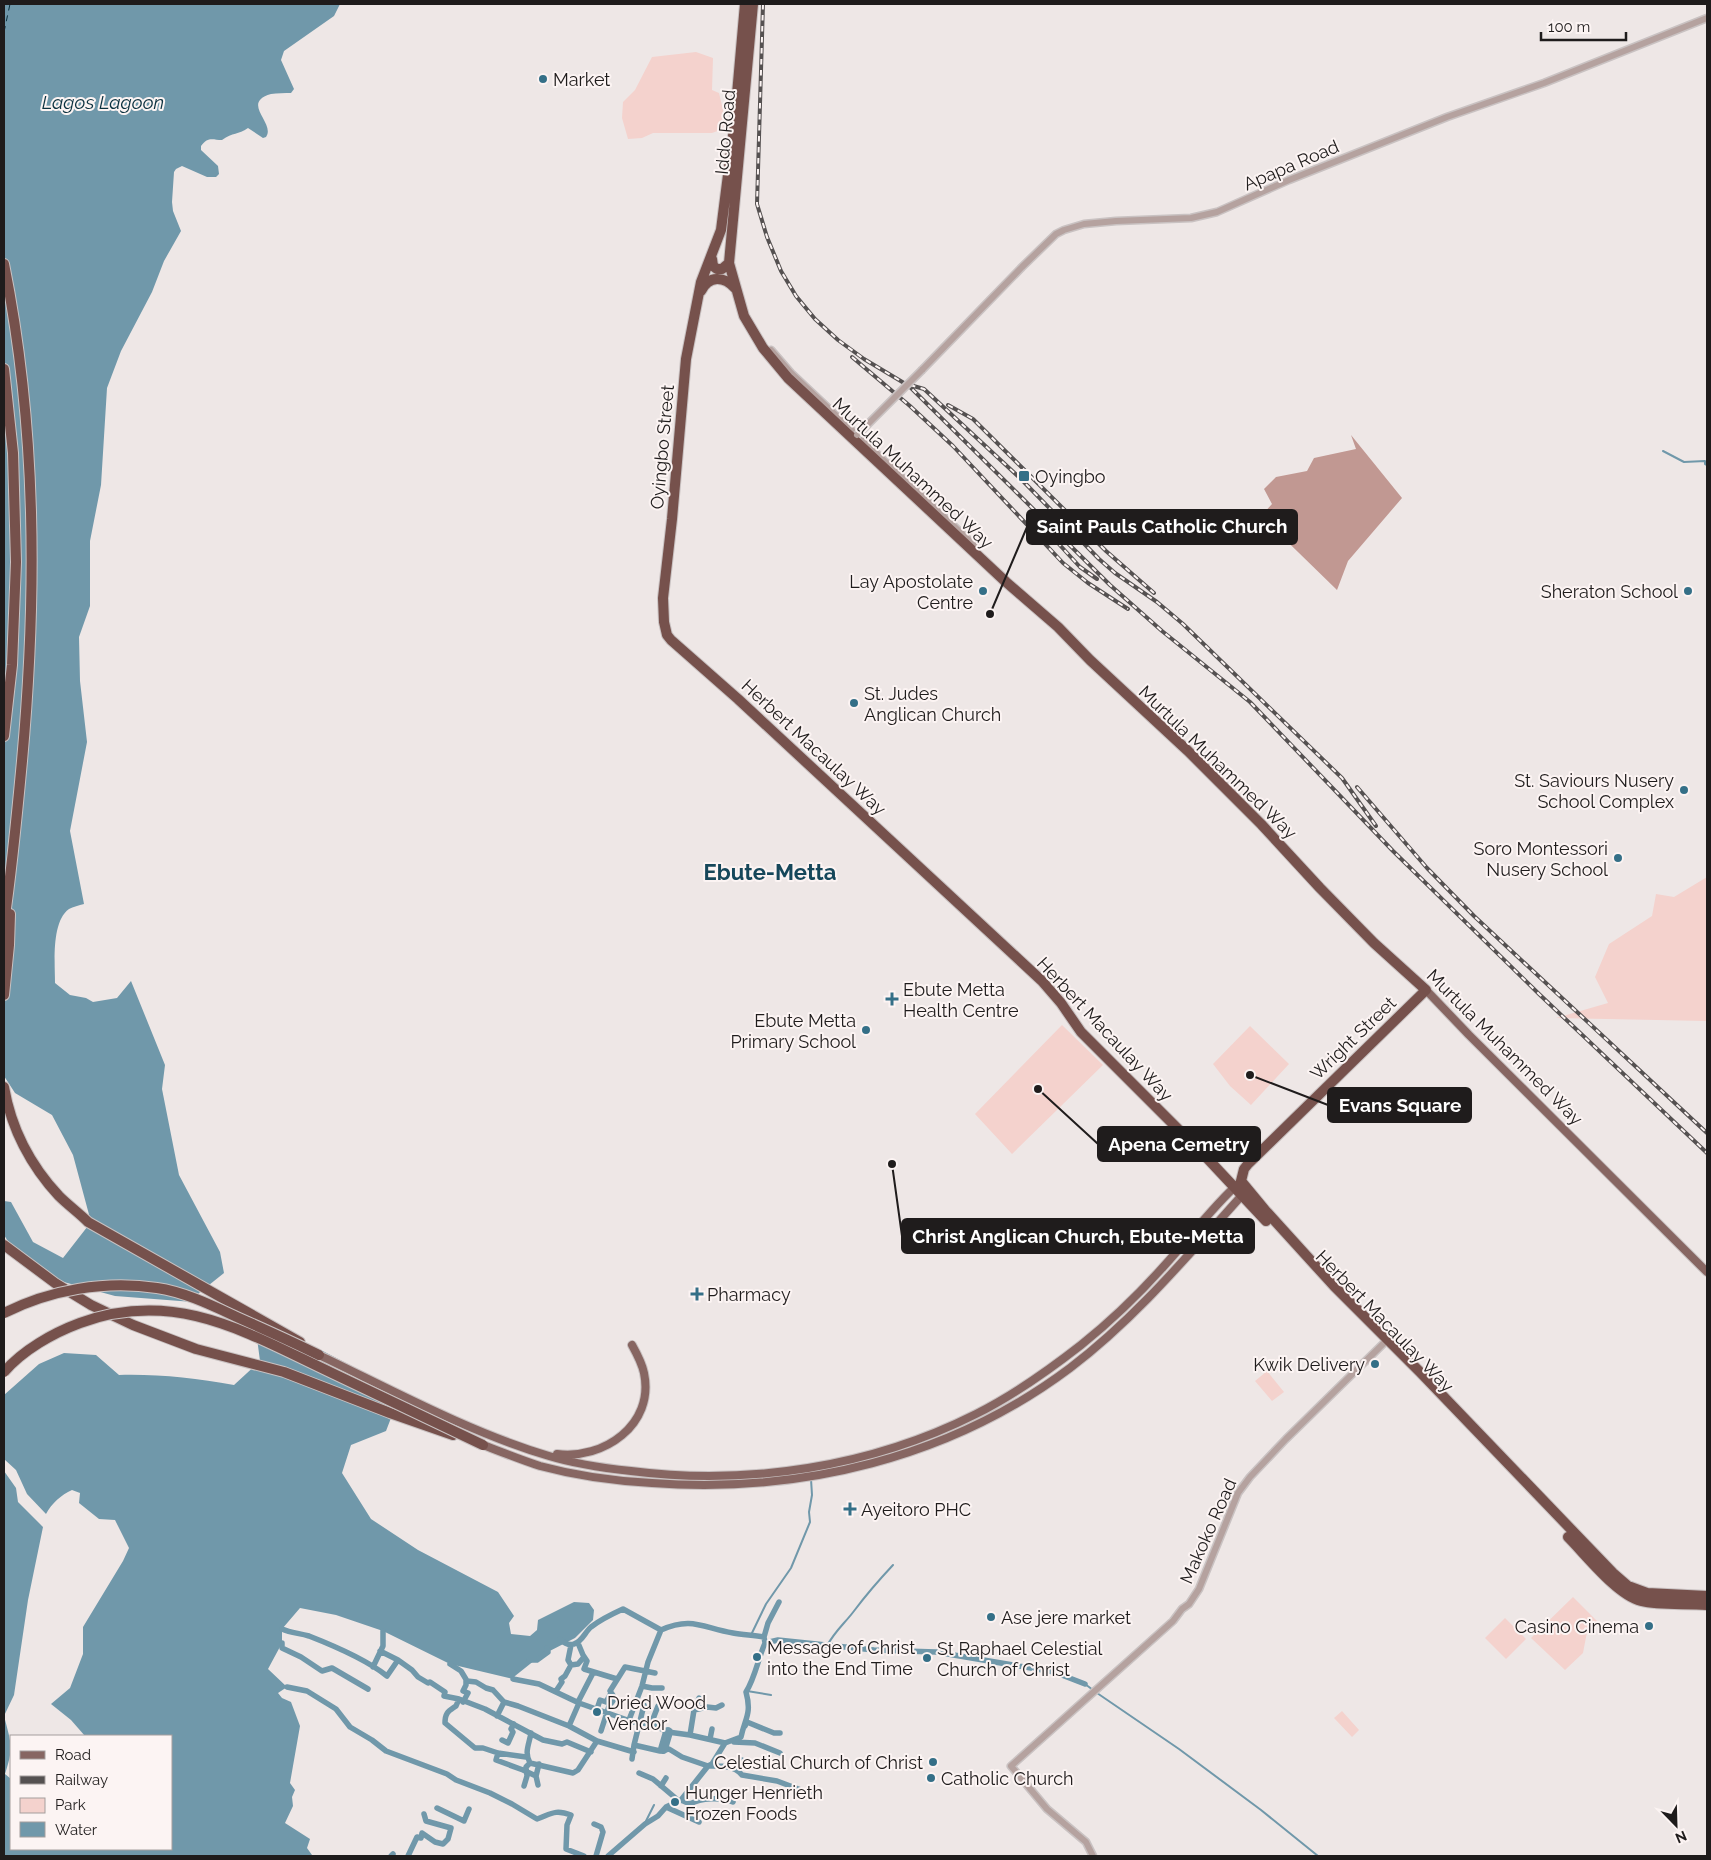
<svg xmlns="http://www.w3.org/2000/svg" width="1711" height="1860" font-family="Raleway,sans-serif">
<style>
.green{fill:#f4d2cd}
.forest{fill:#c19892}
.water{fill:#7098aa}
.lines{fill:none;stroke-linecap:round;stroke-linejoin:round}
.stream{stroke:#7098aa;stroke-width:2}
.canal{stroke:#7098aa;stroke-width:5.5}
.river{stroke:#7098aa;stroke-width:10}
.ferry{stroke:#0b313f;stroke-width:1;stroke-dasharray:6 5;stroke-linecap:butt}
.minor-casing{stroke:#c9c2c2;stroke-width:9}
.major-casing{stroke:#c9c2c2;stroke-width:10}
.highway-casing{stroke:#c9c2c2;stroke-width:12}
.minor{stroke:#b5a29f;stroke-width:6}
.major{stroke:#876662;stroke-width:8}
.highway{stroke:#76514c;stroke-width:10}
.rail-casing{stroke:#555151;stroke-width:4}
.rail{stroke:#fcf4f3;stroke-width:2;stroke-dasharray:5.5;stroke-linecap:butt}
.minor-bridge-casing{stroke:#c9c2c2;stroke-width:9;stroke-linecap:butt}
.highway-bridge-casing{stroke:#c9c2c2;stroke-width:12;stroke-linecap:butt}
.minor-bridge{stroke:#b5a29f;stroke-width:6}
.highway-bridge{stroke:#76514c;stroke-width:10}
.poi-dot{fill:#346f87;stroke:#fcf4f3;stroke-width:2}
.labels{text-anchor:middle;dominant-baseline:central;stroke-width:4;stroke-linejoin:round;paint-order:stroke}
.poi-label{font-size:18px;fill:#1f1c1c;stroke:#fcf4f3;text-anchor:start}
.street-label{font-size:18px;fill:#1f1c1c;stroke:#fcf4f3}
.water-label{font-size:19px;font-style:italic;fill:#0b313f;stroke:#fcf4f3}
.district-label{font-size:22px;font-weight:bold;fill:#16475a;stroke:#fcf4f3}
.leader{fill:none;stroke:#1f1c1c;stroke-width:2}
.callout-dot{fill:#1f1c1c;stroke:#fcf4f3;stroke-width:2}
.callout{fill:#1f1c1c;stroke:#1f1c1c;stroke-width:2}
.callout-label{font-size:19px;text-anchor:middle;font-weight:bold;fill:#fff}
</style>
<rect width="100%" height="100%" fill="#eee7e6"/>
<!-- green -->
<path class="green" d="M696,52l17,6 -1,32 7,3 5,21 -1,15 -11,4h-59l-11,5 -14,1 -6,-21 1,-16 12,-12 17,-33z
M1707,877v144l-151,-3 52,-15 -13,-26 14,-33 43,-28 4,-22 18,3z
M1062,1025l41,40 -91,89 -37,-40z
M1250,1026l39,38 -38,41 -21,-19 -17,-22z
M1267,1371l17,21 -12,9 -17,-20z
M1573,1597l24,24 -10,11 -4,21 -18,17 -34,-32z
M1505,1618l21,21 -20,20 -21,-21z
M1342,1711l17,19 -7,7 -18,-19z"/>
<!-- forest -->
<path class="forest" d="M1351,435l51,63 -54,63 -11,29 -76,-74 11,-12 -8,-15 12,-12 31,-6 7,-13 42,-9z"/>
<!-- water -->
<path class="water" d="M4,4h336l-6,12 -50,35 -3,9 13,29 -3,4c-6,0 -14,0 -20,1 -31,9 5,29 -5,43l-3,1 -15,-10c-10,7 -15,4 -26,12 -9,0 -14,-4 -21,6v4l17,16 1,8 -3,3h-9l-25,-11 -6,3 -2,3 -2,30 1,9 8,20 -17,30 -12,31 -31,59 -14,37 -6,97 -11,56v65l-11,31 1,44 7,61 -17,89 14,73c-5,1 -11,3 -15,5 -18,13 -14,54 -14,74l15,12 16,3 7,4 24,-4 14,-17 34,84 -3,24 17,86 41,77 4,21 -25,20 -6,9 -78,-6 -66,-18 -38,-32 -7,-11v-34l7,1 22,40 30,16 28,-36 -18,-67 -21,-40 -37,-22 -11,-17z
M255,1323h9l55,26 82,43 -15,39 -35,14 -9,28 29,46 47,31 80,42 16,24 -5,7 2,11 19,2 7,-6 1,-10 36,-18 15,1 5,7 -1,10 -18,18 -35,18 -25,20 -2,3 -63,-15 -67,-33 -47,-16 -36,-7 -18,21v14l-14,26 19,18 -9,6 4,5 9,4 9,24 -10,57 5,7 -3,7 1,9 -8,17 25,16 -3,9 5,7 -308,1v-385l12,17 2,14 25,25 -15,73 -14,95 -10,21c7,27 10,31 1,58l6,5v70h160v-113h-86l-14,-16 -20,-16 19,-16 13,-34v-27l40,-66 6,-13 -14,-28 -16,-1 -20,-16 1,-10 -8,-3c-11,5 -20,13 -26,24l-19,-20 -11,-24 -12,-11v-64l35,-31 25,-11 32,2 23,20c39,-1 76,3 115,10l26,-24z"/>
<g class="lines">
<!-- stream -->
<path class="stream" d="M1663,451l21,11 21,-1v3l2,1
M751,1635l15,-31 25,-36 19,-46 -1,-10 3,-17 -1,-16
M827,1646c7,-14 18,-23 27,-35 12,-16 25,-31 39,-46
M1085,1684l8,6
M747,1691l24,4
M1097,1693l82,56 82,61 57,46
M644,1825l10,-20"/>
<!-- canal -->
<path class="canal" d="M282,1629c9,4 17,4 27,7 23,9 58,24 78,40l11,-16
M764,1637l4,-14 11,-21
M560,1639c4,4 8,7 14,5 8,-2 11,-12 17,-17 9,-7 21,-13 32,-18l38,21c31,-14 42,-2 72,3 10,2 20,2 31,4l1,6 13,-3 96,10 62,2 118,20 31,12
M282,1643v5l19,9 21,14 10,-3 36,21
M578,1643l5,12 4,6 -3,8 33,10
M380,1651l18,9 14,10 6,7 10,6 2,-1 15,10 -1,4 15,3 26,10 58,31 19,4 5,-2 24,10
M529,1660h8l11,-8 -1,-4
M450,1664l11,7 6,10 9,1 10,6 7,2 11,12 14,4 51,20 28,15 37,11
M571,1665l7,-1 6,-7
M373,1667l10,-21v-15
M513,1679l26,5 40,19 54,19 18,2 17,8 22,3 35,8
M642,1686l10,2h10
M287,1687l20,4 29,18 14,18 22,13 14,11 61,23 9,6 34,13 22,11 25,15c14,-5 18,-10 34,-4l-4,10 -1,24 18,7
M556,1691l6,-9 -1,-3 4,-3 6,-11 -3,-5 3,-15
M459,1699l-3,7c-7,5 -11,6 -11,17l30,25h8l15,5 28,4
M463,1702l5,-9 -5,-2 3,-6v-5
M578,1702l15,-29
M597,1709l3,-9 6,2 5,-9
M694,1710l5,-12
M497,1716l7,-14
M629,1720l13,-34 6,-24 13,-32
M651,1724l7,-18
M569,1726l10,-23
M745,1726l2,-4 27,11h6
M601,1731l8,-25 6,-8 -5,-7 15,-24 30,6
M690,1735l4,-25 13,-3 9,1 6,-3
M710,1739l2,-10
M502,1740l6,3 5,-11 -2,-3 3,-5
M734,1742l21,1 25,10
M634,1745l10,-40 -9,-3
M498,1753l-2,7 27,10 13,6
M632,1759l2,-14 26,6 9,-2 13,8 26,9
M530,1763l43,10 5,-3 19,-29
M708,1766c12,0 26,-1 34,9l35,6 32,12
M738,1770l4,-10
M639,1773l14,6 26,22
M538,1785l-2,-9 3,-12
M524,1786l3,-10 -1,-9 4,-4c-6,-11 -1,-18 1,-30
M661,1786l5,-8
M681,1800l9,4c11,-6 31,-7 43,-2
M666,1807l33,15
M437,1808l27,13 5,-12
M594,1824l7,3 2,5 -7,24
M391,1856l2,-2
M408,1856l9,-19 4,1 1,-5 13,9 8,2 5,-5 3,-11 -25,-7 -2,-7
M608,1856l37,-32 13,-8 8,-9 15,-7 27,-34 4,-2 13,-21 16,-6c4,-19 11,-23 5,-45 9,-14 12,-33 19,-49"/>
<!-- river -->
<path class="river" d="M663,1749l5,-17"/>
<!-- ferry -->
<path class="ferry" d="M4,32l6,-28"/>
<!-- minor casing -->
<g class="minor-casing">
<path id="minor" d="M771,350l20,23 184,173
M922,370l100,-103 34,-33 8,-4 20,-6 32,-3 75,-3 26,-6 72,-32 158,-63 97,-34 163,-65
M1093,1856l-7,-14 -39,-33 -36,-43 162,-145 9,-12 7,-5 10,-15 39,-96 12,-16 36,-38 98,-96"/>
</g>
<!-- major casing -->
<g class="major-casing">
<path id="major" d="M1426,990l43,45 238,237
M319,1355c73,35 152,78 230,101 26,8 54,12 82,15 117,15 240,-4 345,-57 38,-19 73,-44 105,-69 30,-24 58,-51 83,-79 24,-26 48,-59 74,-82
M483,1445c19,7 38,15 57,21 37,10 74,15 112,17 148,11 298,-25 418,-115 66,-50 119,-114 174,-175
M557,1454c46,6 98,-29 87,-81 -2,-10 -7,-19 -12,-28"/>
</g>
<!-- highway casing -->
<g class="highway-casing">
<path id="highway" d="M745,4l-11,124 -13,102 -20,52 -15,77 -14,160 -9,79 1,24 3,13 4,5 67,59 304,282 19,22 20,29 125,125 60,64
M753,4l-24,259 15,53 19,32 25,30 218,204 52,45 32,33 98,91 73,73 59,64 54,55 52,47 -178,174 -4,5 -3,12 24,29 69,76 86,86 193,201 15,13 19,7 60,3
M712,259l1,7 4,3h5l7,-6
M4,264c33,164 33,332 18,497 -5,54 -10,108 -18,161
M701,291c8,-16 23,-15 34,-3
M4,369l9,84 3,109 -4,103 -8,71
M4,995l5,-50 1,-31
M4,1087c7,41 27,79 55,109 9,9 20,17 29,26l212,120
M4,1245l51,38 36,22 42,20 63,24 88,23 106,41 63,22
M1568,1537c18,18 49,58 73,64 20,5 45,2 66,4"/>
</g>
<!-- minor -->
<use href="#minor" class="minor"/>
<!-- major -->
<use href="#major" class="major"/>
<!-- highway -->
<use href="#highway" class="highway"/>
<!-- rail casing -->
<g class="rail-casing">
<path id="rail" d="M763,4l-6,200 10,33 14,34 15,25 19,23 23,21 26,19 45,27 201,199 52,46 88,71 143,149 146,143 168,159
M852,357l58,49 43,40 110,117 25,20 40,26
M910,385l14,4 97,90 78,80 16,14 42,29 26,22 159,154 34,48
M948,405l25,14 133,132 48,42
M1057,542l23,25 17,12
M1357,787l70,81 47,48 233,217"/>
</g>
<!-- rail -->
<use href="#rail" class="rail"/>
<!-- minor-bridge casing -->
<g class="minor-bridge-casing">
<path id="minor-bridge" d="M857,435l65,-65"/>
</g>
<!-- highway-bridge casing -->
<g class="highway-bridge-casing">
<path id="highway-bridge" d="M4,1313c46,-23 101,-33 153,-25 28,4 56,18 82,30 27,12 54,24 80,37
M4,1372c19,-22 49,-39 76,-49 96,-35 167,10 252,50 50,24 101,48 151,72"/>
</g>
<!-- minor-bridge -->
<use href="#minor-bridge" class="minor-bridge"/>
<!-- highway-bridge -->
<use href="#highway-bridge" class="highway-bridge"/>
</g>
<!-- markers -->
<g class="poi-dot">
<circle cx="543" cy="79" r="5"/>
<rect x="1018" y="470" width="12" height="12" rx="2.5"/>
<circle cx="983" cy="591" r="5"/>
<circle cx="1688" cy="591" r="5"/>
<circle cx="854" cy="703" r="5"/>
<circle cx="1684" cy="790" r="5"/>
<circle cx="1618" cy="858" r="5"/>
<path d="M889.5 991.5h5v5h5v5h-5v5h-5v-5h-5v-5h5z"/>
<circle cx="866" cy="1030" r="5"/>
<path d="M694.5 1286.5h5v5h5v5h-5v5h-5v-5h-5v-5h5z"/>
<circle cx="1375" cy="1364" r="5"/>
<path d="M847.5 1501.5h5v5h5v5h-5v5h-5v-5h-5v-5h5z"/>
<circle cx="991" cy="1617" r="5"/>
<circle cx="1649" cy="1626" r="5"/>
<circle cx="757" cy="1657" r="5"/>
<circle cx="927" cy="1658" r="5"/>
<circle cx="597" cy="1712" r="5"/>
<circle cx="933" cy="1762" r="5"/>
<circle cx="931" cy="1778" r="5"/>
<circle cx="675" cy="1802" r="5"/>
</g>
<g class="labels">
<!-- poi labels -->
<g class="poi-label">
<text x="553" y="79">Market</text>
<text x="1035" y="476">Oyingbo</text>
<text x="973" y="581" text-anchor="end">Lay Apostolate<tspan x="973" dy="21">Centre</tspan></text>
<text x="1678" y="591" text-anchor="end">Sheraton School</text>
<text x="864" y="693">St. Judes<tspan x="864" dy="21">Anglican Church</tspan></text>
<text x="1674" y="780" text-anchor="end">St. Saviours Nusery<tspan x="1674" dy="21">School Complex</tspan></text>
<text x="1608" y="848" text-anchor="end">Soro Montessori<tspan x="1608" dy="21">Nusery School</tspan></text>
<text x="903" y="989">Ebute Metta<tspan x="903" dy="21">Health Centre</tspan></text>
<text x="856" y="1020" text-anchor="end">Ebute Metta<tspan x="856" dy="21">Primary School</tspan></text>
<text x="707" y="1294">Pharmacy</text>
<text x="1365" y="1364" text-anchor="end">Kwik Delivery</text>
<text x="861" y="1509">Ayeitoro PHC</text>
<text x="1001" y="1617">Ase jere market</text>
<text x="1639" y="1626" text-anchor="end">Casino Cinema</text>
<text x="767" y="1647">Message of Christ<tspan x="767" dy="21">into the End Time</tspan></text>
<text x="937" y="1648">St Raphael Celestial<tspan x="937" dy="21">Church of Christ</tspan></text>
<text x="607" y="1702">Dried Wood<tspan x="607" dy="21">Vendor</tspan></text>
<text x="923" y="1762" text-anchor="end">Celestial Church of Christ</text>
<text x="941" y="1778">Catholic Church</text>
<text x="685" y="1792">Hunger Henrieth<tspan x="685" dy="21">Frozen Foods</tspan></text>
</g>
<!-- street labels -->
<g class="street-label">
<text transform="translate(725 132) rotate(-85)">Iddo Road</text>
<text transform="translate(1291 165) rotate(-23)">Apapa Road</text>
<text transform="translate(662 447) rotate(-85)">Oyingbo Street</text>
<text transform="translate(913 473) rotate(43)">Murtula Muhammed Way</text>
<text transform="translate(814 747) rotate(43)">Herbert Macaulay Way</text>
<text transform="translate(1218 762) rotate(44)">Murtula Muhammed Way</text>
<text transform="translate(1105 1029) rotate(47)">Herbert Macaulay Way</text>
<text transform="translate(1353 1038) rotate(-44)">Wright Street</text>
<text transform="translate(1505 1047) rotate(45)">Murtula Muhammed Way</text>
<text transform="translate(1385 1321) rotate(46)">Herbert Macaulay Way</text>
<text transform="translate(1208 1531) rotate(-66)">Makoko Road</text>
</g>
<!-- water labels -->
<g class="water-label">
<text x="103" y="102">Lagos Lagoon</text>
</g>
<!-- district labels -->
<g class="district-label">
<text x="770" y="872">Ebute-Metta</text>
</g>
</g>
<!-- callouts -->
<path class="leader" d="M990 614L1027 527M1250 1075L1328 1105M1038 1089L1098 1144M892 1164L902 1236"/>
<g class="callout-dot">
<circle cx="990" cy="614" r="5"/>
<circle cx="1250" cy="1075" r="5"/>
<circle cx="1038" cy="1089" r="5"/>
<circle cx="892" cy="1164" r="5"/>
</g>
<g class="callout">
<rect x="1027" y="510" width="270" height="34" rx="5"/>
<rect x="1328" y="1088" width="143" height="34" rx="5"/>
<rect x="1098" y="1127" width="162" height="34" rx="5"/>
<rect x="902" y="1219" width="352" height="34" rx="5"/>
</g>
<g class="callout-label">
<text x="1162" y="533">Saint Pauls Catholic Church</text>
<text x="1400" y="1112">Evans Square</text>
<text x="1179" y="1151">Apena Cemetry</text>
<text x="1078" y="1243">Christ Anglican Church, Ebute-Metta</text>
</g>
<!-- border -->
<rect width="1711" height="1860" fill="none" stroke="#1f1c1c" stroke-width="10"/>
<!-- legend -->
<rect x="10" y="1735" width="162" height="115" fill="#fcf4f3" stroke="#a49e9d"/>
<rect x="20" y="1751" width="25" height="8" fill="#876662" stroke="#a49e9d"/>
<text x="55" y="1760" font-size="15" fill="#1f1c1c">Road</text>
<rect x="20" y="1776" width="25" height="8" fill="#555151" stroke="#a49e9d"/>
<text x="55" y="1785" font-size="15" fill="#1f1c1c">Railway</text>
<rect x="20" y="1798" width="25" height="15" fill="#f4d2cd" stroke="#a49e9d"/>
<text x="55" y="1810" font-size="15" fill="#1f1c1c">Park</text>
<rect x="20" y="1822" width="25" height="15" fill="#7098aa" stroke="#a49e9d"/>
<text x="55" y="1835" font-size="15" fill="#1f1c1c">Water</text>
<!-- north arrow -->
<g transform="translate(1676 1825) rotate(157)" stroke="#fcf4f3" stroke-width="4" paint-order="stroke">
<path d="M0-4L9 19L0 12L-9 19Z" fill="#1f1c1c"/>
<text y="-8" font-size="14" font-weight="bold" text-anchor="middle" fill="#1f1c1c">N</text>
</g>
<!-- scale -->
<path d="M1541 32v8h85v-8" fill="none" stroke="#1f1c1c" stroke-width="2.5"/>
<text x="1548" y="32" font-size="15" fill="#1f1c1c" stroke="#fcf4f3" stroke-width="4" paint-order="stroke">100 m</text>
</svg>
